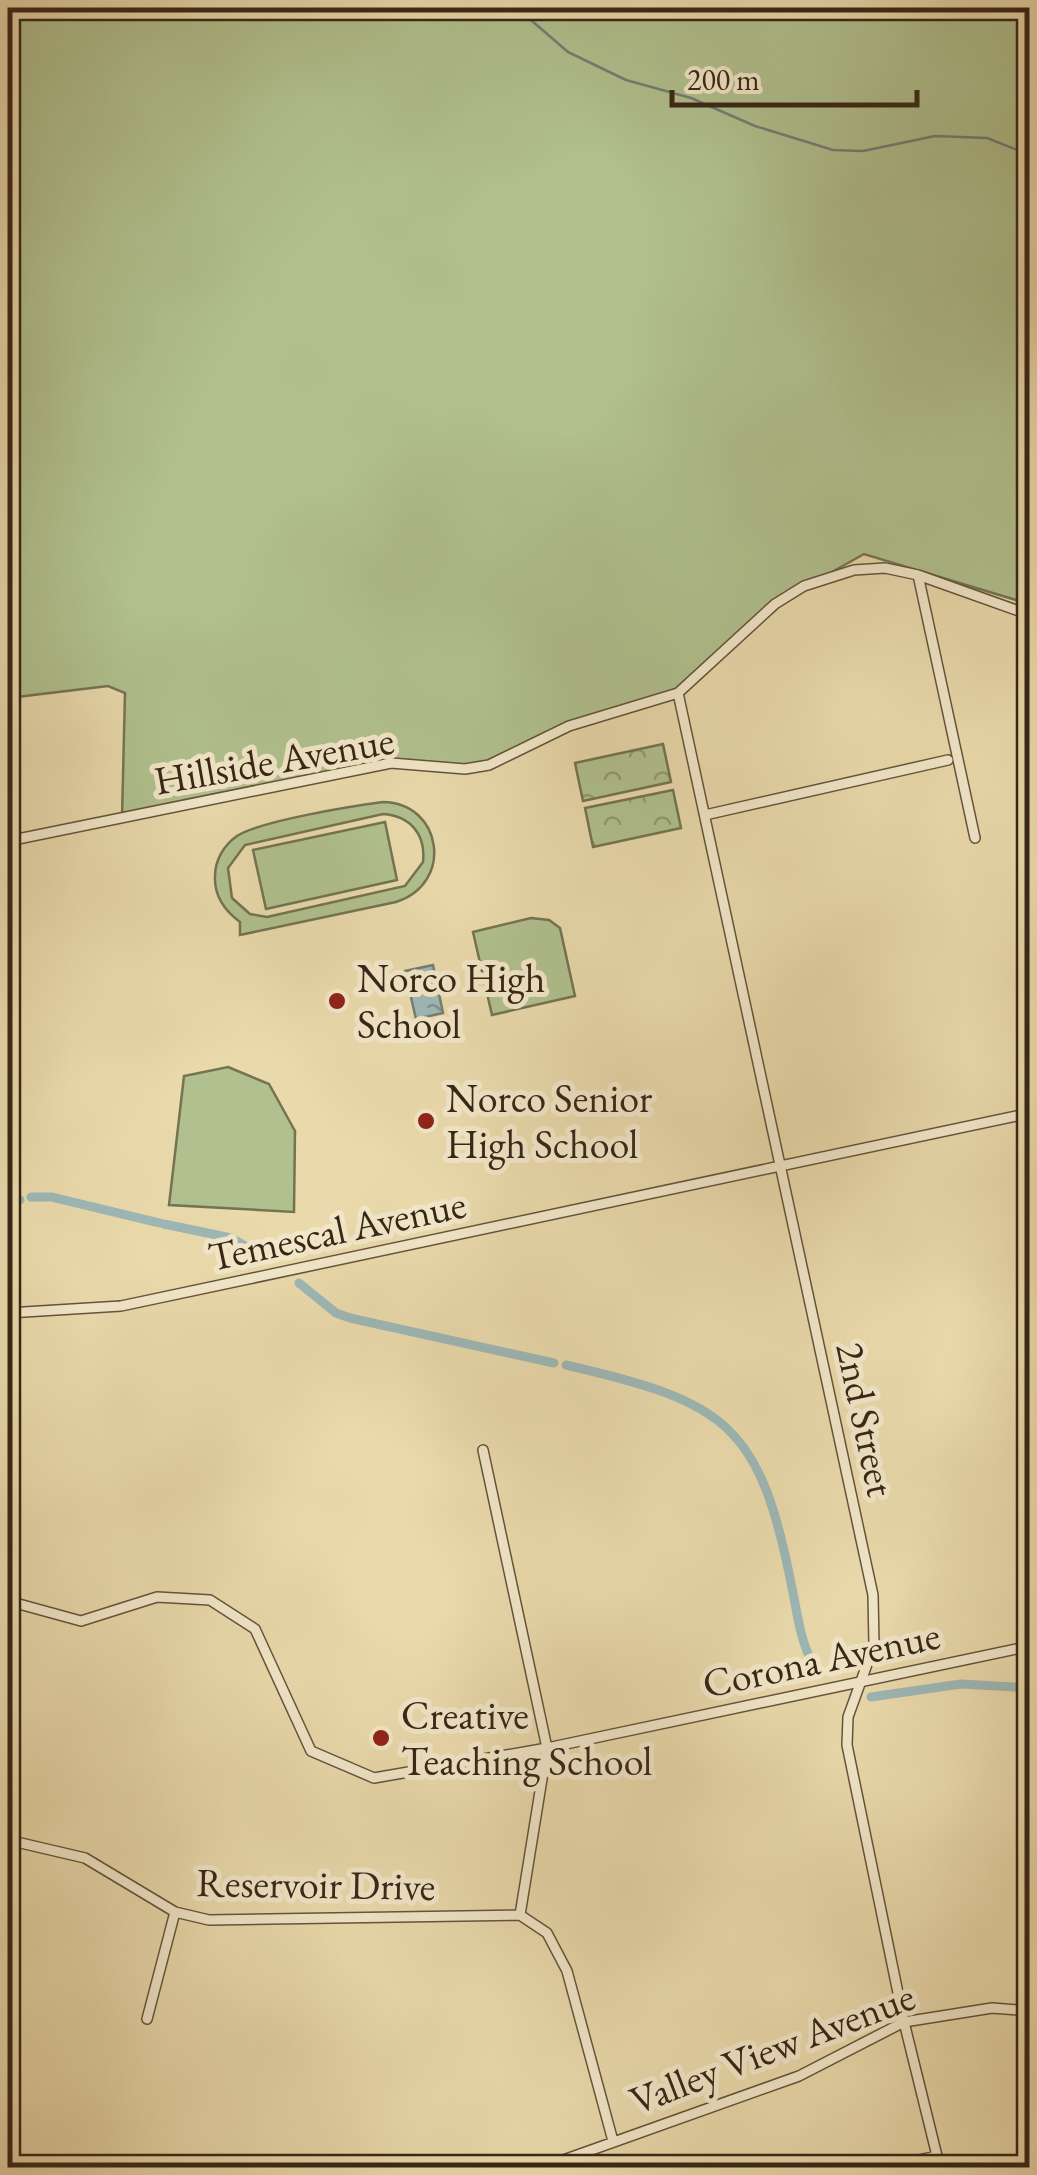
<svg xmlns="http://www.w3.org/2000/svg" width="1037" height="2175" font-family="'EB Garamond',serif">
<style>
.grass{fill:#b0c08e;stroke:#747352;stroke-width:2.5;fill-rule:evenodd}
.park{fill:url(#park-crowns);stroke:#747352;stroke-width:2.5}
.water{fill:url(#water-ripples);stroke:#747d75;stroke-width:2.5}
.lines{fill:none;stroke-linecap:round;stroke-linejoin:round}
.stream{stroke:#747d75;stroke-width:2.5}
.canal{stroke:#9db7b5;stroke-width:9}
.minor-casing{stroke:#64533b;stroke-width:12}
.minor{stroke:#f1e6c8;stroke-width:9}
.poi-dot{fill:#8f2418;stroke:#f1e6c8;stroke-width:4}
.labels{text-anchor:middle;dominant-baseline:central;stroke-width:10;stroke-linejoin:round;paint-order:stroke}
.street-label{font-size:40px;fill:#372616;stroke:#f1e6c8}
.poi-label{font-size:40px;fill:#372616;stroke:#f1e6c8;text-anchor:start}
</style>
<defs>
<pattern id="park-crowns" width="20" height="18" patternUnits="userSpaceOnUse" patternTransform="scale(2.5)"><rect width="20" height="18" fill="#b0c08e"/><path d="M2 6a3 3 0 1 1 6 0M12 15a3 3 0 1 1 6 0" fill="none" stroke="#909c73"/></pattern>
<pattern id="water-ripples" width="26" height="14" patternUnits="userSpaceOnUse" patternTransform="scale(2.5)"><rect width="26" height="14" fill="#9db7b5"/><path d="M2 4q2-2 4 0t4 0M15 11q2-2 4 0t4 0" fill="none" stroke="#819592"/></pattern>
</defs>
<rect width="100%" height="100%" fill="#e9d9ab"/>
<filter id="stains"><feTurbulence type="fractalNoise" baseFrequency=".002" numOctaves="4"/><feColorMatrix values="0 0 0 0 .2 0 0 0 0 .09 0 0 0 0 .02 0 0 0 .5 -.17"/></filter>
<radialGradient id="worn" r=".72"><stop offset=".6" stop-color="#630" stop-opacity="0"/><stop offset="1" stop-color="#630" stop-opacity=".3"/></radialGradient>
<!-- grass -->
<path class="grass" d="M8,8h1021v596l-165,-50 -89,50 -97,89 -109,33 -53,29 -51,14 -74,-6 -269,55 3,-125 -17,-7 -100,12z
M383,802c60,1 71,82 13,100l-156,33v-13c-15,-11 -26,-26 -25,-46 0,-16 9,-31 22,-40 23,-15 115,-30 146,-34zM383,814c28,2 43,21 40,48l-18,24 -138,31 -17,-3 -18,-16 -4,-30 17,-23z
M385,822l12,58 -131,29 -13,-59z
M531,918l18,2 11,8 15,68 -83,19 -19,-83z
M228,1067l41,17 26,47 -1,81 -125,-7 15,-129z"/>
<!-- park -->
<path class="park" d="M663,744l8,38 -88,19 -8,-38z
M673,790l8,38 -88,19 -8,-39z"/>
<!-- water -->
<path class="water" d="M433,965l10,48 -27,6 -11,-48z"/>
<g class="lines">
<!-- stream -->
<path class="stream" d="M517,8l51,44 58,28 65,18 64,28 78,24 30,1 72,-15 52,2 43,17"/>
<!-- canal -->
<path class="canal" d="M31,1197h21l108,26
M8,1202l12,-2
M164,1224l67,14 36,20
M299,1283l37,30 14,5 204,45
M566,1365c160,37 194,58 226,223 6,28 9,65 29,86
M871,1697l90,-13 69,4"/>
<!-- minor casing -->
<g class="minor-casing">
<path id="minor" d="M918,575l57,263
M678,693l195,902 1,50 -26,72 -1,28 57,277 36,146
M705,815l243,-55
M8,841l383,-78 74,6 24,-4 80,-39 109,-33 97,-89 29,-18 50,-16 31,-2 33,7 112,40
M8,1313l113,-7 909,-193
M483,1450l64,298 -27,167
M8,1601l73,20 76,-24 53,3 45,29 56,122 63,27 173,-30 483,-102
M8,1840l77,18 90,54 34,8 311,-5
M520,1915l27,18 20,38 46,170
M147,2019l28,-107
M8,2155l32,13
M541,2168l258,-92 105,-54 88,-14 38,3
M881,2168l56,-12"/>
</g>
<!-- minor -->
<use href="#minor" class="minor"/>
</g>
<!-- markers -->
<g class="poi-dot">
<circle cx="337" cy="1001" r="10"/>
<circle cx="426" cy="1121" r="10"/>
<circle cx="381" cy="1738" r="10"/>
</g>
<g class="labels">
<!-- street labels -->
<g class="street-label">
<text transform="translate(274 760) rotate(-10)">Hillside Avenue</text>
<text transform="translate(337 1230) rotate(-12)">Temescal Avenue</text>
<text transform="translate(866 1419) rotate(78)">2nd Street</text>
<text transform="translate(821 1659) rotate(-12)">Corona Avenue</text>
<text transform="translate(316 1884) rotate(1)">Reservoir Drive</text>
<text transform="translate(772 2048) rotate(-21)">Valley View Avenue</text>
</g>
<!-- poi labels -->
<g class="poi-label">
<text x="357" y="978">Norco High<tspan x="357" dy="46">School</tspan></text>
<text x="446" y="1098">Norco Senior<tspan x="446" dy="46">High School</tspan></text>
<text x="401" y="1715">Creative<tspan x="401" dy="46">Teaching School</tspan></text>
</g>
</g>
<!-- margin -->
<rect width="1037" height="2175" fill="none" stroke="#e9d9ab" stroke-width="40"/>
<rect x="10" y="10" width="1017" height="2155" fill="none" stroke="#372616" stroke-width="5"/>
<rect x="20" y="20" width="997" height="2135" fill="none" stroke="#372616" stroke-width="2.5"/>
<!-- scale -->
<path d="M672 90v15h245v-15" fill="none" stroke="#372616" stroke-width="5"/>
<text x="687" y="90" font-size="30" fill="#372616" stroke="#f1e6c8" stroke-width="8" paint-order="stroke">200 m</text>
<rect width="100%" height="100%" filter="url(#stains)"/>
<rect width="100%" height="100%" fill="url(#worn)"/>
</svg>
